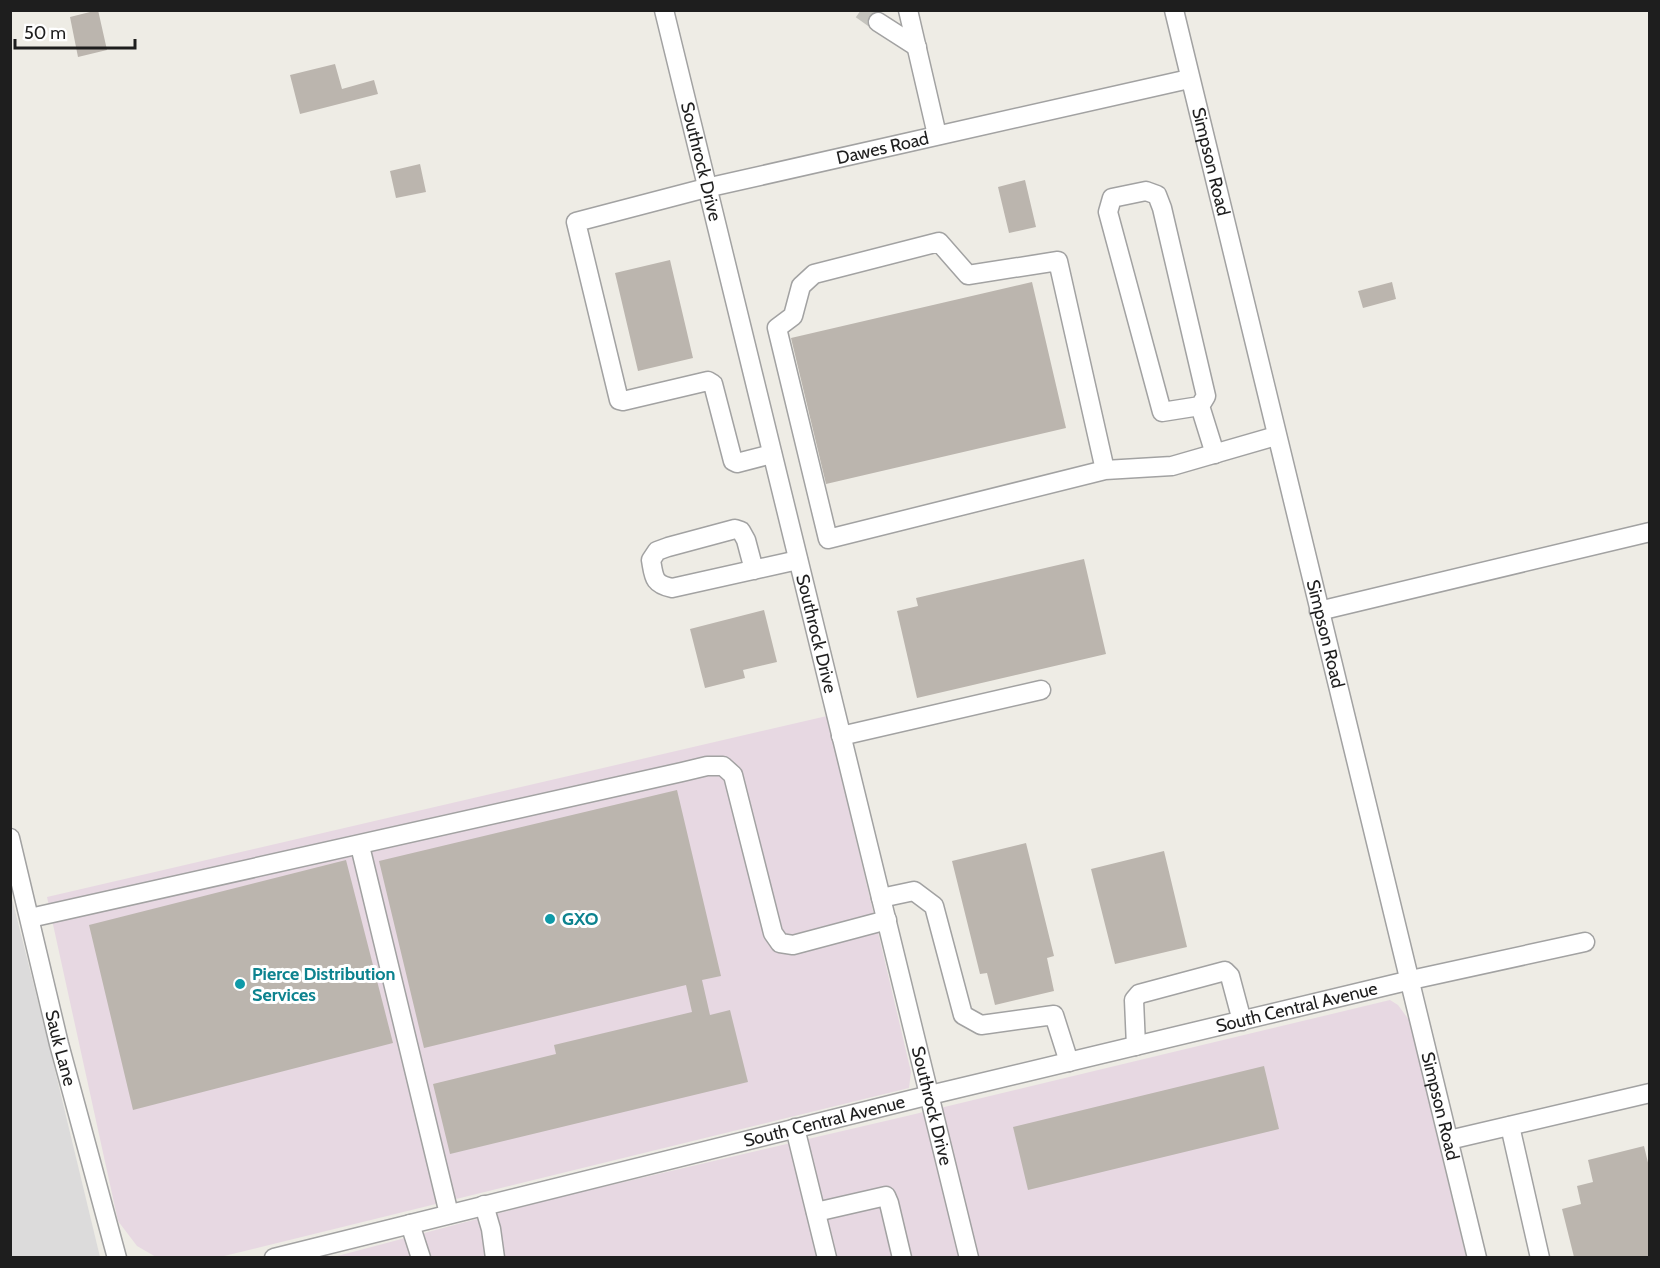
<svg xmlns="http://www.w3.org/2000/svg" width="1660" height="1268" font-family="Cabin,sans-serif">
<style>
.residential{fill:#dcdbdb}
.industrial{fill:#e7d8e2}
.building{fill:#bbb5ae}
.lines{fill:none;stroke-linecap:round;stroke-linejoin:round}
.minor-tunnel{stroke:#c4c3bd;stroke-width:18;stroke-dasharray:18 9;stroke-linecap:butt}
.minor-casing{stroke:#a2a2a2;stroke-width:21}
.minor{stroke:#fff;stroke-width:18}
.culture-dot{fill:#0f9aa8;stroke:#fff;stroke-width:2}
.labels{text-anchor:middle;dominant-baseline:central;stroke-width:6;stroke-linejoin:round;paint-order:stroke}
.street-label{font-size:18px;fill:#1e1e1e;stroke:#fff}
.culture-label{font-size:18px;font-weight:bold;fill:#0d838f;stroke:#fff;text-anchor:start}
</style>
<rect width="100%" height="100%" fill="#eeece5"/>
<!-- residential -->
<path class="residential" d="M10,891l36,142 54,224h-89z"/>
<!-- industrial -->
<path class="industrial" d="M827,716l84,356 -2,16 -689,169h-64l-19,-11 -19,-25 -71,-324z
M1390,1000l8,5 11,15 57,237 -1136,1 234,-62 347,-81z"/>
<!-- building -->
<path class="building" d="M98,10l9,40 -29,7 -8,-40z
M335,64l7,25 32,-9 4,14 -78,20 -10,-39z
M420,164l6,28 -30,6 -6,-27z
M1025,180l11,47 -27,6 -11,-46z
M670,260l23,98 -55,13 -23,-98z
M1032,282l34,146 -240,56 -35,-146z
M1392,282l4,17 -33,9 -5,-17z
M1084,559l22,95 -189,44 -20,-87 21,-5 -2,-8z
M764,610l13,52 -34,8 2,8 -40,10 -15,-59z
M677,790l44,186 -19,4 8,35 20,-5 18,72 -298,72 -17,-70 123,-30 -2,-9 138,-33 -6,-27 -262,63 -45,-187z
M1026,843l28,113 -7,2 7,33 -59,14 -8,-32 -7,1 -28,-113z
M1164,851l23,96 -72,17 -24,-95z
M346,860l47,183 -260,67 -44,-185z
M1264,1066l15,63 -251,61 -15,-63z
M1644,1146l6,25v86h-76l-12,-48 19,-5 -4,-18 16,-4 -5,-22z"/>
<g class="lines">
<!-- minor-tunnel -->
<path class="minor-tunnel" d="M861,10l17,12"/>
<!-- minor casing -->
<g class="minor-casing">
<g id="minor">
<path id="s1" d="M664,10l305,1248"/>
<path d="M908,10l29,125"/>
<path id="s2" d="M1174,10l303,1248"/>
<path d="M878,22l39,25"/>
<path d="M1200,406l6,-10 -44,-188 -5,-13 -11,-4 -34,7 -4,14 54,200 38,-6 15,48"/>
<path id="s3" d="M772,454l-35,9 -4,-2 -20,-77 -5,-3 -85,20 -4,-1 -43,-178 130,-34 483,-109"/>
<path d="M1105,470l-47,-209 -90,14 -29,-33 -125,32 -13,12 -8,30 -16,12 51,211 277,-69 67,-4 104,-30"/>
<path d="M754,570l-8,-30 -5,-9 -6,-2 -67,18 -11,4 -6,9c3,17 2,24 21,28l126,-28"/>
<path d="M1319,611l331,-79"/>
<path d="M841,736l200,-46"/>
<path id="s4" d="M10,838l49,206 58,214"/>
<path d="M360,846l89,368"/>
<path d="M881,898l33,-7 20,15 29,109 18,10 73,-10 15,47"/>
<path d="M30,918l652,-146 25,-6h16l10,9 40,158 7,10 13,2 94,-25"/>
<path d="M1136,1046l-2,-46 5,-6 86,-23 5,5 12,45"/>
<path d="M1510,1126l30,132"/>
<path d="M795,1128l32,130"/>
<path d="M1449,1140l201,-47"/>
<path d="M484,1205l7,24 4,29"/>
<path d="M816,1212l70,-16 3,7 13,55"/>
<path d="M410,1224l11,34"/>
<path id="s5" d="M274,1258l656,-163 481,-115 174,-38"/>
</g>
</g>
<!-- minor -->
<use href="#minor" class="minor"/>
</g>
<!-- markers -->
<g class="culture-dot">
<circle cx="550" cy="919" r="6"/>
<circle cx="240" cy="984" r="6"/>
</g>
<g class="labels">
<!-- street labels -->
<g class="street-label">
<text stroke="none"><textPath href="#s3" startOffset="716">Dawes Road</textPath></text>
<text stroke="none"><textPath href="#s1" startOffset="156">Southrock Drive</textPath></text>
<text stroke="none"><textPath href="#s2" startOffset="156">Simpson Road</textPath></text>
<text stroke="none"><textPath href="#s1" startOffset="642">Southrock Drive</textPath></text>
<text stroke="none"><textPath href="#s2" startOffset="642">Simpson Road</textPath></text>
<text stroke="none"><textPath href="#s5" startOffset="1053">South Central Avenue</textPath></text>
<text stroke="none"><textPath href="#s4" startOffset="216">Sauk Lane</textPath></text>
<text stroke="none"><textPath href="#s1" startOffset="1128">Southrock Drive</textPath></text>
<text stroke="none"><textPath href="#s2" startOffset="1128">Simpson Road</textPath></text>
<text stroke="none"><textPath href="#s5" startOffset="567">South Central Avenue</textPath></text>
</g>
<!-- culture labels -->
<g class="culture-label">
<text x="562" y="919">GXO</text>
<text x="252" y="974">Pierce Distribution<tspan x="252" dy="21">Services</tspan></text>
</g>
</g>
<!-- border -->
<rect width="1660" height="1268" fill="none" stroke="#1e1e1e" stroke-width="24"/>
<!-- scale -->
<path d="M15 39v9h120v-9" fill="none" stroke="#1e1e1e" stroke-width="3"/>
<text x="24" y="39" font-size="18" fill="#1e1e1e" stroke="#ffffff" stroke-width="4.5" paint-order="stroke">50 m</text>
</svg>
